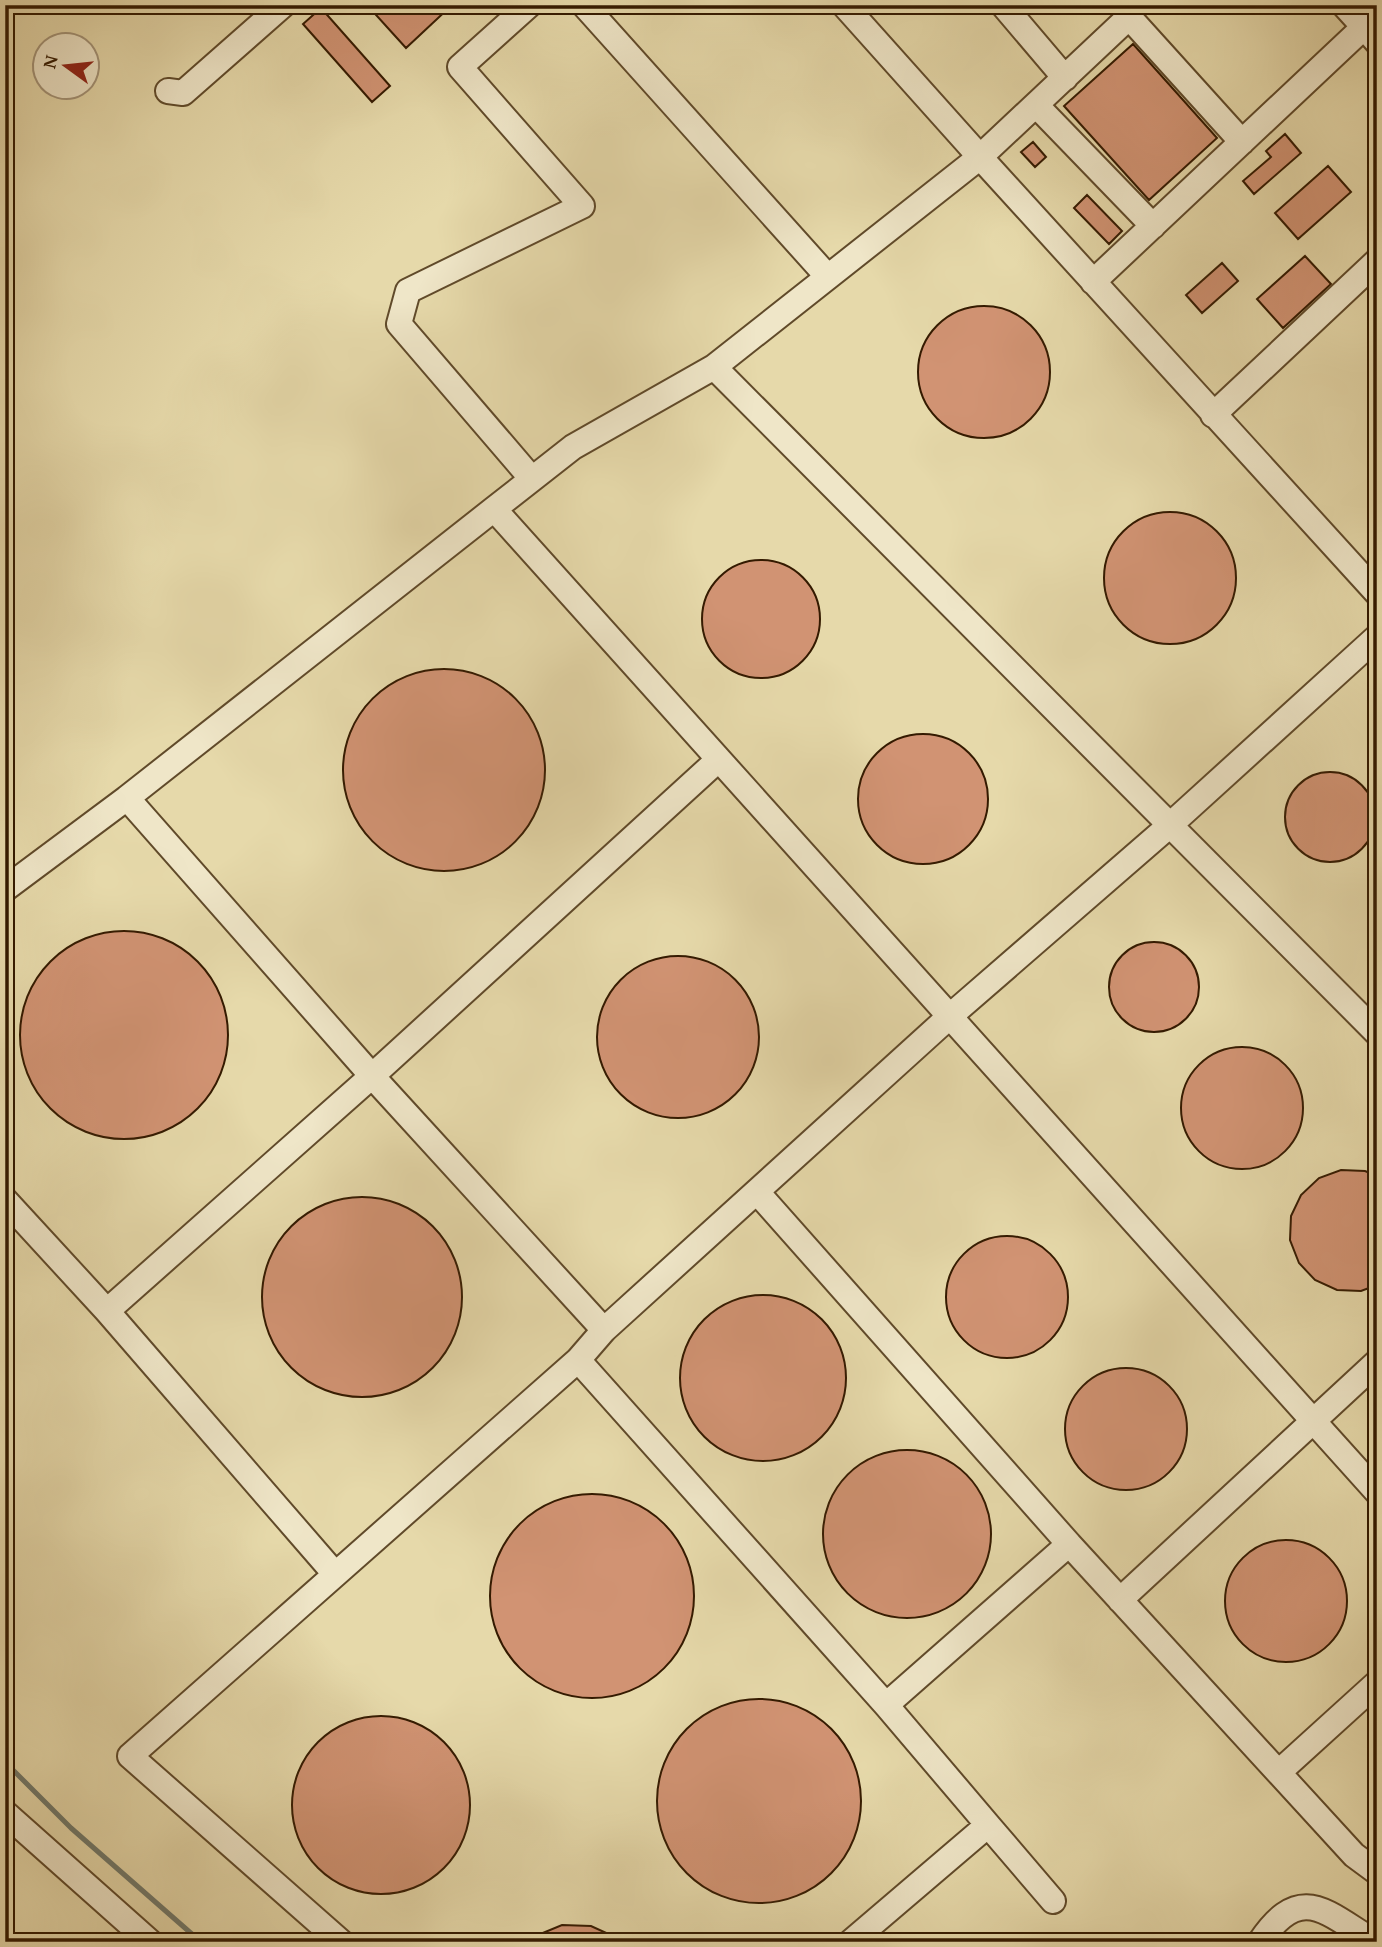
<svg xmlns="http://www.w3.org/2000/svg" width="1382" height="1947" font-family="'Gentium Book Plus',serif">
<style>
.lines{fill:none;stroke-linecap:round;stroke-linejoin:round}
.stream{stroke:#71796b;stroke-width:5}
.building{fill:#d19373;stroke:#341a00;stroke-width:2}
.minor-casing{stroke:#604a2a;stroke-width:28}
.minor{stroke:#efe6c8;stroke-width:24}
</style>
<rect width="100%" height="100%" fill="#e6d9aa"/>
<filter id="stains"><feTurbulence type="fractalNoise" baseFrequency=".00286" numOctaves="4"/><feColorMatrix values="0 0 0 0 .2 0 0 0 0 .09 0 0 0 0 .02 0 0 0 .5 -.17"/></filter>
<radialGradient id="worn" r=".72"><stop offset=".6" stop-color="#630" stop-opacity="0"/><stop offset="1" stop-color="#630" stop-opacity=".3"/></radialGradient>
<g class="lines">
<!-- stream -->
<path class="stream" d="M5,1762l66,66 130,114"/>
</g>
<!-- building -->
<path class="building" d="M367,5h85l-46,43z
M321,8l69,78 -18,16 -69,-78z
M1133,44l84,94 -68,62 -85,-94z
M1285,134l16,19 -47,41 -11,-13 28,-24 -5,-6z
M1033,142l13,15 -11,10 -14,-15z
M1328,166l23,26 -53,47 -23,-26z
M1087,195l35,36 -13,13 -35,-36z
M1305,256l26,28 -48,44 -26,-29z
M1222,263l16,18 -36,32 -16,-18z
M918 372a66 66 0 1 1 132 0a66 66 0 1 1-132 0Z
M1104 578a66 66 0 1 1 132 0a66 66 0 1 1-132 0Z
M702 619a59 59 0 1 1 118 0a59 59 0 1 1-118 0Z
M343 770a101 101 0 1 1 202 0a101 101 0 1 1-202 0Z
M858 799a65 65 0 1 1 130 0a65 65 0 1 1-130 0Z
M1285 817a45 45 0 1 1 90 0a45 45 0 1 1-90 0Z
M20 1035a104 104 0 1 1 208 0a104 104 0 1 1-208 0Z
M1109 987a45 45 0 1 1 90 0a45 45 0 1 1-90 0Z
M597 1037a81 81 0 1 1 162 0a81 81 0 1 1-162 0Z
M1181 1108a61 61 0 1 1 122 0a61 61 0 1 1-122 0Z
M1341,1170l24,1 12,5v109l-16,6 -24,-1 -22,-10 -16,-17 -9,-23 1,-24 10,-21 18,-17z
M262 1297a100 100 0 1 1 200 0a100 100 0 1 1-200 0Z
M946 1297a61 61 0 1 1 122 0a61 61 0 1 1-122 0Z
M680 1378a83 83 0 1 1 166 0a83 83 0 1 1-166 0Z
M1065 1429a61 61 0 1 1 122 0a61 61 0 1 1-122 0Z
M823 1534a84 84 0 1 1 168 0a84 84 0 1 1-168 0Z
M490 1596a102 102 0 1 1 204 0a102 102 0 1 1-204 0Z
M1225 1601a61 61 0 1 1 122 0a61 61 0 1 1-122 0Z
M657 1801a102 102 0 1 1 204 0a102 102 0 1 1-204 0Z
M292 1805a89 89 0 1 1 178 0a89 89 0 1 1-178 0Z
M562,1925l29,1 35,16h-105z"/>
<g class="lines">
<!-- minor casing -->
<g class="minor-casing">
<path id="minor" d="M529,5l-69,62 122,139 -174,85 -9,33 133,155
M584,5l244,272
M844,5l136,152 149,-140 113,125
M1003,5l62,73
M1344,5l20,22 13,-12
M168,91l15,2 100,-88
M1036,105l117,121
M1093,282l271,-255 13,15
M714,367l266,-210 397,436
M1213,415l164,-154
M494,509l79,-62 141,-80 663,666
M5,889l122,-91
M757,1192l312,352 -183,161
M5,1200l102,111
M604,1330l-232,-254 -245,-278 367,-289 883,983
M578,1360l308,345 102,120 -137,117
M1069,1544l285,311 23,17
M335,1574l-228,-263 265,-235 346,-316
M1120,1600l257,-238
M1279,1772l98,-89
M5,1813l145,129
M988,1825l65,76
M341,1942l-211,-186 448,-396 26,-30 345,-313 220,-191 208,-189
M1260,1942c41,-61 66,-29 115,0"/>
</g>
<!-- minor -->
<use href="#minor" class="minor"/>
</g>
<!-- margin -->
<rect width="1382" height="1947" fill="none" stroke="#e6d9aa" stroke-width="28"/>
<rect x="7" y="7" width="1368" height="1933" fill="none" stroke="#341a00" stroke-width="3.5"/>
<rect x="14" y="14" width="1354" height="1919" fill="none" stroke="#341a00" stroke-width="2"/>
<!-- north arrow -->
<g transform="translate(66 66) rotate(285)"><circle r="33" fill="#efe6c8" stroke="#a49478" stroke-width="2"/>
<path d="M0-5L12 26L0 18L-12 26Z" fill="#8f2418"/>
<text y="-10" font-size="19" font-weight="bold" text-anchor="middle" fill="#341a00">N</text>
</g>
<rect width="100%" height="100%" filter="url(#stains)"/>
<rect width="100%" height="100%" fill="url(#worn)"/>
</svg>
